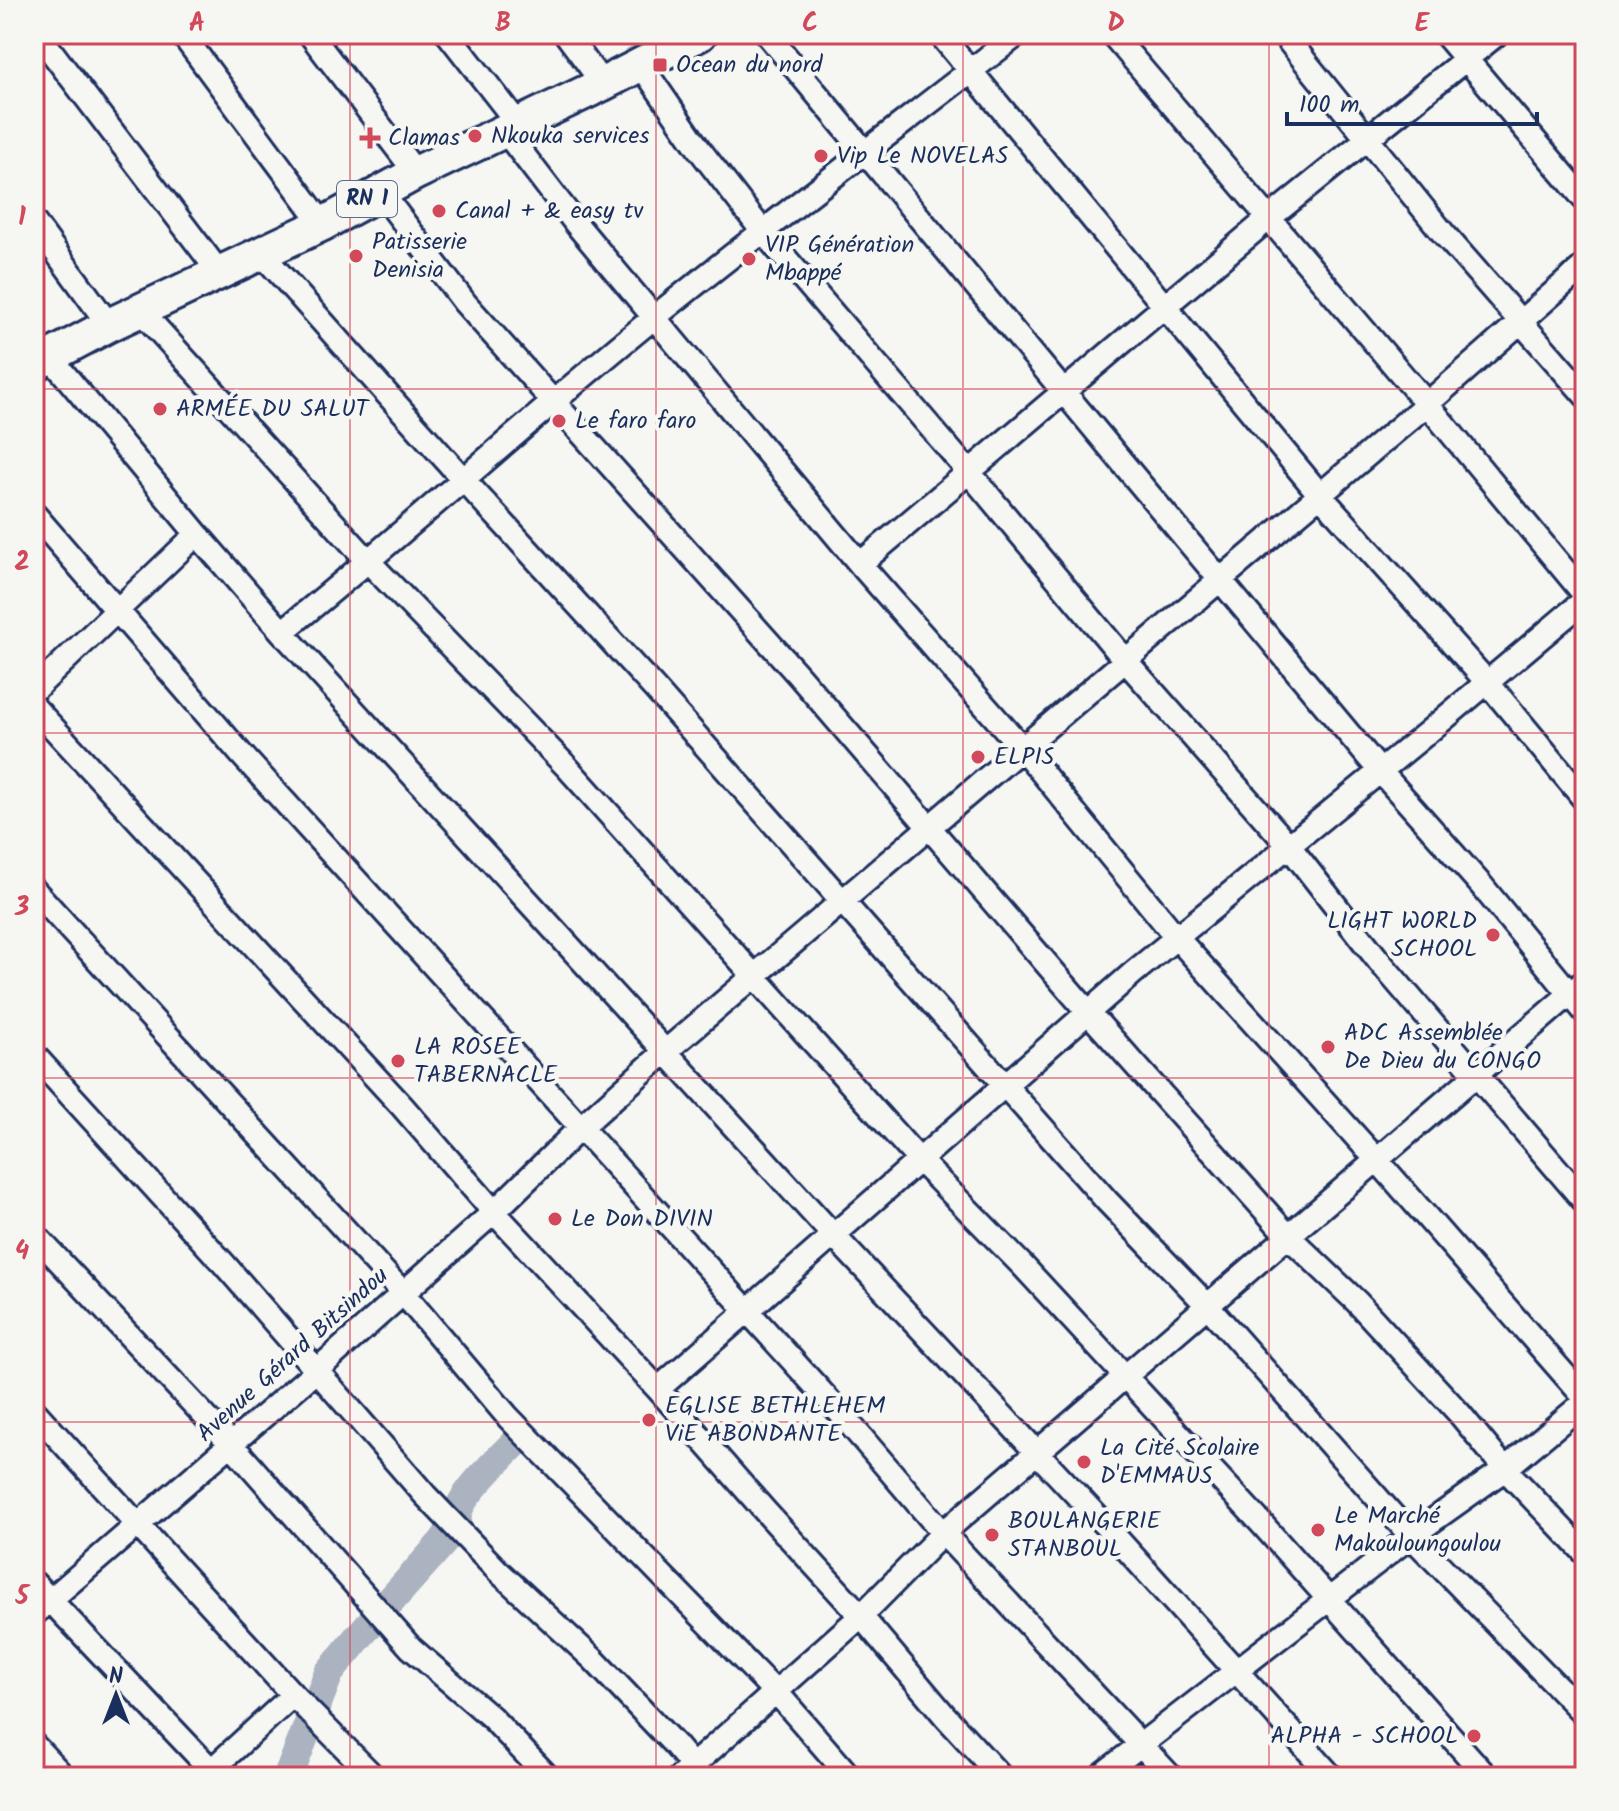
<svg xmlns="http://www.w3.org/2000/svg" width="1619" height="1811" font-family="Kalam,sans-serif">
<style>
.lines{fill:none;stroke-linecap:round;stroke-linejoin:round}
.river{stroke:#abb2c0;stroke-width:30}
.minor-casing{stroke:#1b2f5e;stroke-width:28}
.highway-casing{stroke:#1b2f5e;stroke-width:38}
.minor{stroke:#f6f6f2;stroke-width:22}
.highway{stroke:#f6f6f2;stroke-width:32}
.grid{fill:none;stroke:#d1495b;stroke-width:2;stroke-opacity:0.55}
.poi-dot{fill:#d1495b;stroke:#f6f6f2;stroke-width:3}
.labels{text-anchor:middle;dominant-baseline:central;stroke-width:8;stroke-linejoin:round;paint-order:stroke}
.shield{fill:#f6f6f2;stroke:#5d6b8a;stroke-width:2}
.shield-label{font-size:22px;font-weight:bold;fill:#1b2f5e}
.poi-label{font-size:24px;fill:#1b2f5e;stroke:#f6f6f2;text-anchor:start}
.street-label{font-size:24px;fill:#1b2f5e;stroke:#f6f6f2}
.neatline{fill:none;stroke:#d1495b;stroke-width:3}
.grid-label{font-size:26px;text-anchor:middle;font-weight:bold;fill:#d1495b}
</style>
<rect width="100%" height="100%" fill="#f6f6f2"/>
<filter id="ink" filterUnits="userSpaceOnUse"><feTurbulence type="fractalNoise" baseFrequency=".0125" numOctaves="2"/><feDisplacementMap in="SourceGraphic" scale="16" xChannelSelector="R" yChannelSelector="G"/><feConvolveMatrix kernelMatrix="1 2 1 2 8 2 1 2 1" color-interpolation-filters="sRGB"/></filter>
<g filter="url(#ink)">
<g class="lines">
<!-- river -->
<path class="river" d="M288,1777l41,-104 31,-38 83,-93 14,-21c-4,-22 50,-69 66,-86"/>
<!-- minor casing -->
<g class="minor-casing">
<path id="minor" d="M38,34l181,238
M182,34l141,190
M310,34l106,139
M448,34l71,91
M566,34l37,50
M767,34l374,451 239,286 102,115 103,126
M940,34l380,461 167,187 98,118
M1112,34l315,370 158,191
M1283,34l160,199 142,162
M1445,34l140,166
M641,65l58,84 64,83 205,239 157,189 164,186 90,115 206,241
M505,131l72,94 283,339 162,184 155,190 200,222 208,238
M380,191l85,112 334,373 289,336 200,224 69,66 102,111 46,56 80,84
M34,222l75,103
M262,254l200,224 193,211 452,512 100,104 204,231 174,179
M140,310l229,252 197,204 353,394 104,106 239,258 225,253
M50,357l147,177 85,98 552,604 269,287 229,254
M34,514l207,240 602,662 100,117 228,244
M860,564l408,-345 229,-185
M282,632c127,-102 247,-213 374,-316 119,-96 241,-188 362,-282
M34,690l163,-156
M34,707l368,399 92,106 164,177 107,122 96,105 84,100 56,61
M34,890l369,403 105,124 276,284 66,76
M34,1055l190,209 201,231 73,76 95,88 81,85 27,32
M34,1234l198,211 179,203 80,69 57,60
M658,1389l475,-416 294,-240 158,-133
M34,1411l259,284 81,82
M34,1583l184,194
M34,1614l283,-244 177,-158 86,-84 86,-77 761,-647 158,-139
M34,1745l30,32
M204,1777l89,-82
M680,1777l181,-161 82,-83 642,-552
M1099,1777l312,-241 94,-67 80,-67"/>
</g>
<!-- highway casing -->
<g class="highway-casing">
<path id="highway" d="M34,365l75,-40 214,-101 93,-51 187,-89 97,-50"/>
</g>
<!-- minor -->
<use href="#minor" class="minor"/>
<!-- highway -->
<use href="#highway" class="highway"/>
</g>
</g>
<!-- grid -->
<path class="grid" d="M350,34v1743M656,34v1743M963,34v1743M1269,34v1743M34,389h1551M34,733h1551M34,1078h1551M34,1422h1551"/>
<!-- markers -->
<g class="poi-dot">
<rect x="652" y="57" width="16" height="16" rx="4"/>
<circle cx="475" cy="136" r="8"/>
<path d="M366 126h8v8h8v8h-8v8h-8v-8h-8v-8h8z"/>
<circle cx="821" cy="156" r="8"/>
<circle cx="439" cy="211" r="8"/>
<circle cx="356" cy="256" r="8"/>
<circle cx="749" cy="259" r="8"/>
<circle cx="160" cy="409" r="8"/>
<circle cx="559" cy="421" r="8"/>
<circle cx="978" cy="757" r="8"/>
<circle cx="1493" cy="935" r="8"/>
<circle cx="1328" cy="1047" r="8"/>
<circle cx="398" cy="1061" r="8"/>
<circle cx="555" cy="1219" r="8"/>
<circle cx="649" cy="1420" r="8"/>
<circle cx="1084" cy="1462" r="8"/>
<circle cx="1318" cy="1530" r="8"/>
<circle cx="992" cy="1535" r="8"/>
<circle cx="1474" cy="1736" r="8"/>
</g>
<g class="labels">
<!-- shield labels -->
<rect class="shield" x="337" y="181" width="60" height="36" rx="6"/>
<g class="shield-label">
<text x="367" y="199">RN 1</text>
</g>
<!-- poi labels -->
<g class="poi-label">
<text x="676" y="65">Ocean du nord</text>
<text x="491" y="136">Nkouka services</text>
<text x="388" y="138">Clamas</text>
<text x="837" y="156">Vip Le NOVELAS</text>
<text x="455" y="211">Canal + &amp; easy tv</text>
<text x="372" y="242">Patisserie<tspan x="372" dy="28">Denisia</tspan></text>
<text x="765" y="245">VIP Génération<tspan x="765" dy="28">Mbappé</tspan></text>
<text x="176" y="409">ARMÉE DU SALUT</text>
<text x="575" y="421">Le faro faro</text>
<text x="994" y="757">ELPIS</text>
<text x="1477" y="921" text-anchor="end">LIGHT WORLD<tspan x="1477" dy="28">SCHOOL</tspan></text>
<text x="1344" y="1033">ADC Assemblée<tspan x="1344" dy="28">De Dieu du CONGO</tspan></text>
<text x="414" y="1047">LA ROSEE<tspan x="414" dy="28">TABERNACLE</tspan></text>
<text x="571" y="1219">Le Don DIVIN</text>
<text x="665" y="1406">EGLISE BETHLEHEM<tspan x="665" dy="28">ViE ABONDANTE</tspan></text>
<text x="1100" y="1448">La Cité Scolaire<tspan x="1100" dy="28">D'EMMAUS</tspan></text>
<text x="1334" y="1516">Le Marché<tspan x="1334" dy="28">Makouloungoulou</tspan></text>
<text x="1008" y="1521">BOULANGERIE<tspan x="1008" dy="28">STANBOUL</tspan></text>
<text x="1458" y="1736" text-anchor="end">ALPHA - SCHOOL</text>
</g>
<!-- street labels -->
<g class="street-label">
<text transform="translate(293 1355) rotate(-42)">Avenue Gérard Bitsindou</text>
</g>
</g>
<!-- margin -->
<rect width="1619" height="1811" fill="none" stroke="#f6f6f2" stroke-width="88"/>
<!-- north arrow -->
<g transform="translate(116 1695)" stroke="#f6f6f2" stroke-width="6" paint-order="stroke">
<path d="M0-6L14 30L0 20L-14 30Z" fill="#1b2f5e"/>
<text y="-12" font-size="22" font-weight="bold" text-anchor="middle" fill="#1b2f5e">N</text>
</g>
<!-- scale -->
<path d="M1287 112v12h250v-12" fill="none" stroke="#1b2f5e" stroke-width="4"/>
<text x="1299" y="112" font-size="24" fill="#1b2f5e" stroke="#f6f6f2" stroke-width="6" paint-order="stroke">100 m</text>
<rect x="44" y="44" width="1531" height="1723" class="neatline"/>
<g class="grid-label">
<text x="197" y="31">A</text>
<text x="503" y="31">B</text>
<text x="810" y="31">C</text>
<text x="1116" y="31">D</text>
<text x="1422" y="31">E</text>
<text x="22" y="225">1</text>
<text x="22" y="570">2</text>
<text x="22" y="915">3</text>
<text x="22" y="1259">4</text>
<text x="22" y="1604">5</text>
</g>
</svg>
